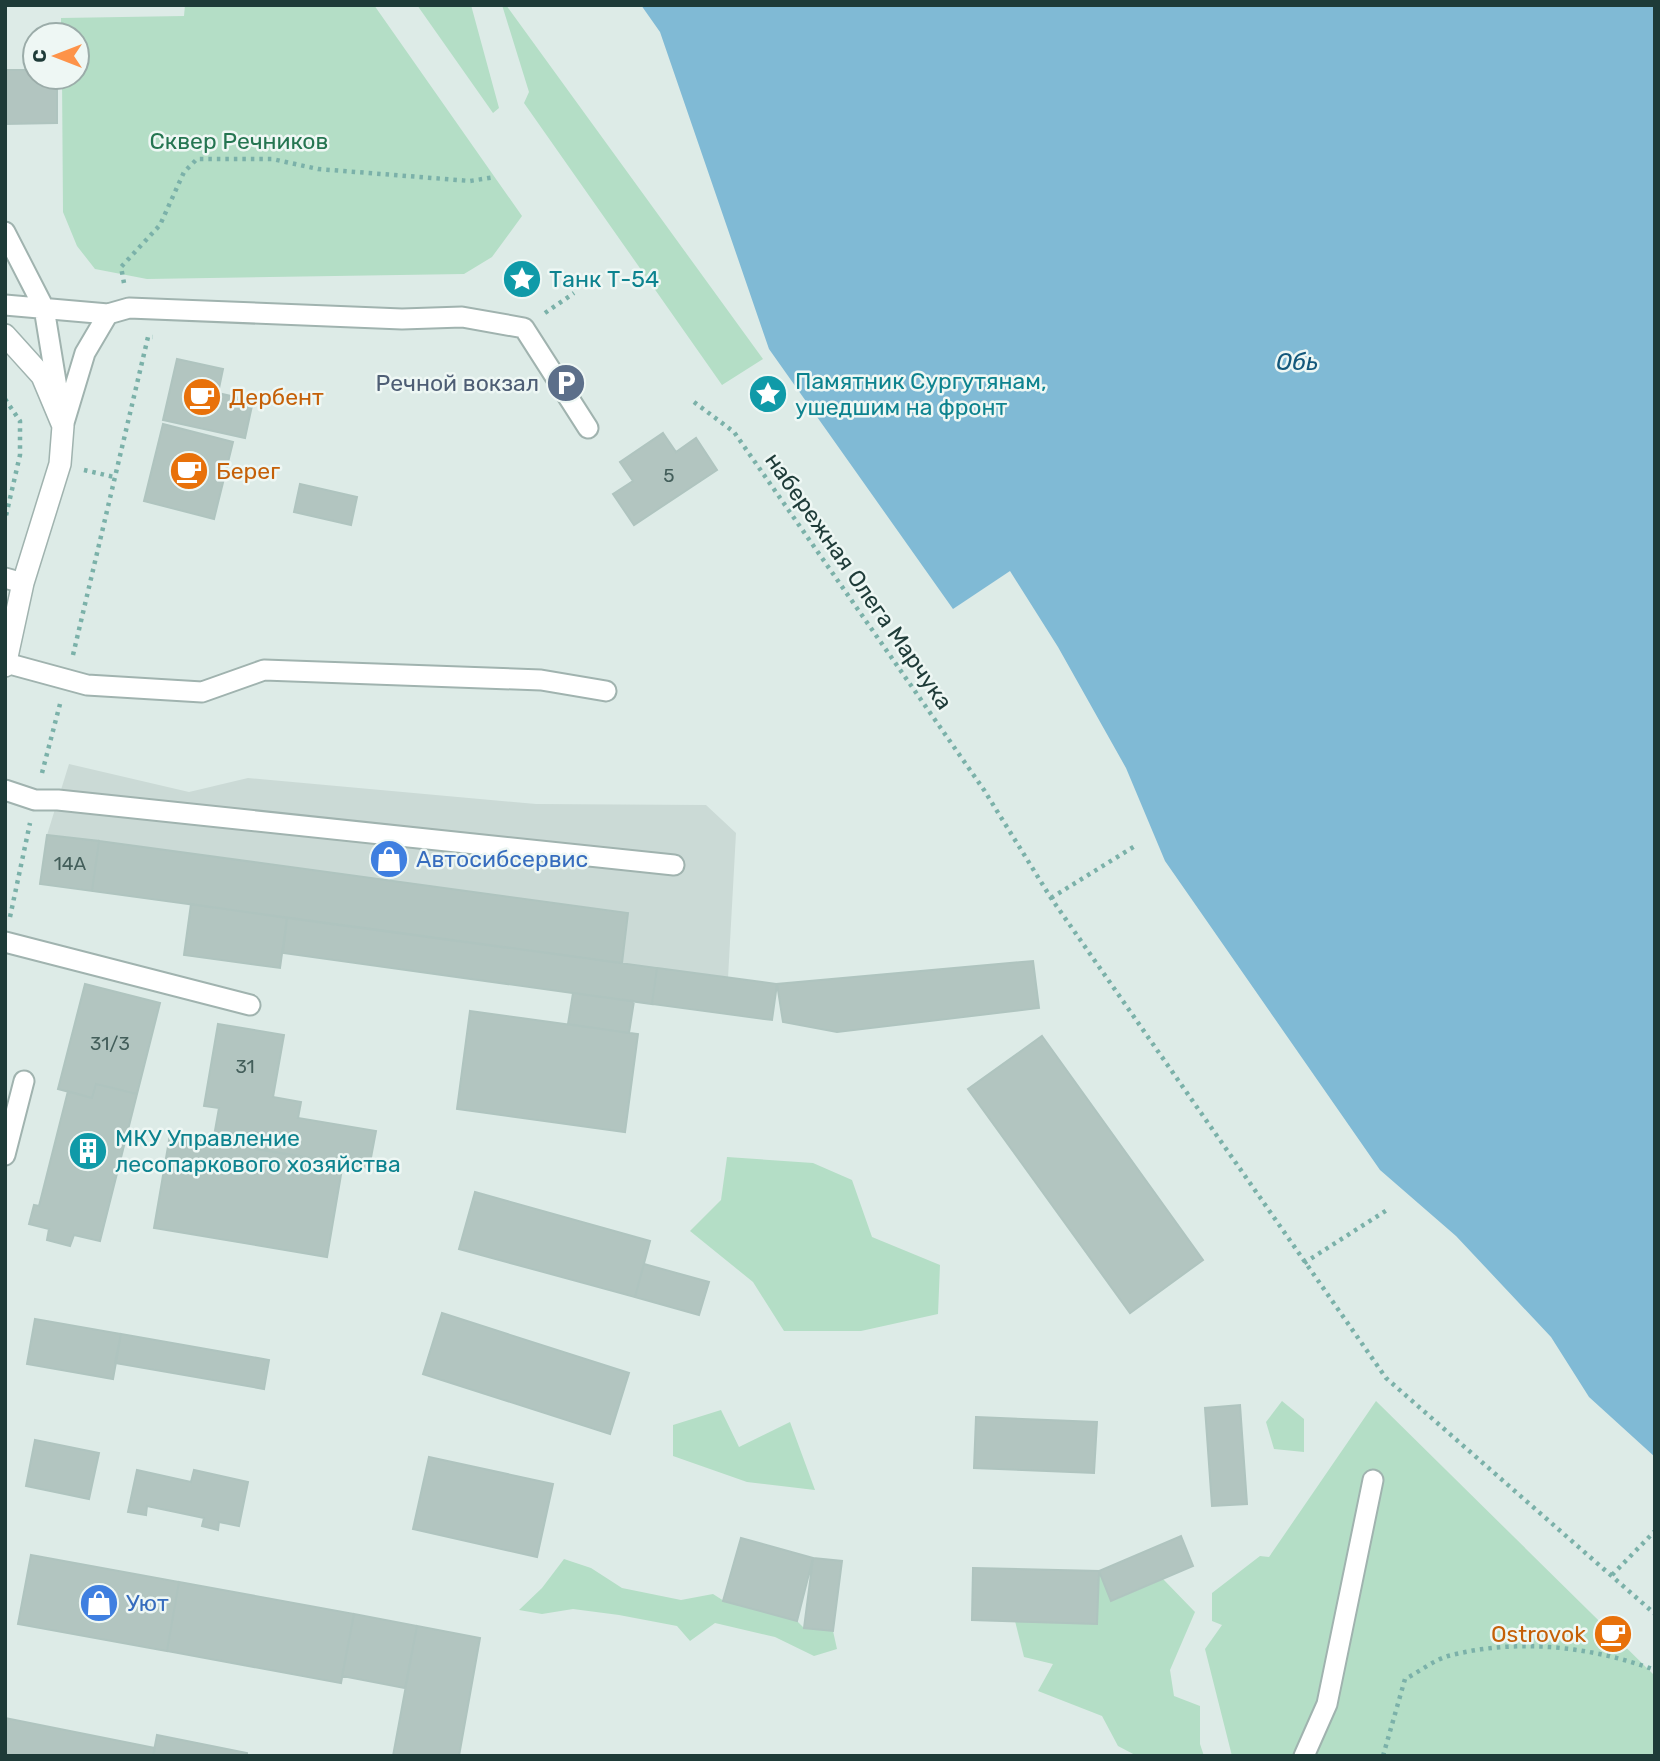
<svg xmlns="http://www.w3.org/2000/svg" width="1660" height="1761" font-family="Rubik,sans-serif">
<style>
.built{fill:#cbdad6}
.green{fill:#b4dec6}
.water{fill:#80bad5}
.building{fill:#b2c5c0;stroke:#afc4bf;stroke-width:2}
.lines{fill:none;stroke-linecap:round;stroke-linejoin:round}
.lane-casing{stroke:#a0b3af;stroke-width:23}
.street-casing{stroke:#a0b3af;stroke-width:24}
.path{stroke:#7bb1a9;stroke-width:4.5;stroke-dasharray:3.5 5;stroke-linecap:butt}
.lane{stroke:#fff;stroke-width:19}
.street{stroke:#fff;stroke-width:21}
.labels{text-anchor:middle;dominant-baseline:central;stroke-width:5;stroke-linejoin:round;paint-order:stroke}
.number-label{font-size:19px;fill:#435e5a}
.park-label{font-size:23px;fill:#257551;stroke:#eef7f4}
.culture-label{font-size:23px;fill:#0d838f;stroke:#eef7f4;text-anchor:start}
.service-label{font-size:23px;fill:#4e5e75;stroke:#eef7f4;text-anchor:end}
.food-label{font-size:23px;fill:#c56008;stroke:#eef7f4;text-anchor:start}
.street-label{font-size:23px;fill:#1e3b38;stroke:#eef7f4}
.shop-label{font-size:23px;fill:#366cbe;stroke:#eef7f4;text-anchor:start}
.water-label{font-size:24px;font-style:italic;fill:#14587b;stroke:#eef7f4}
</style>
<rect width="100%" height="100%" fill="#ddebe7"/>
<!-- built -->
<path class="built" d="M69,764l120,28 59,-14 288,26 170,1 30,28 -8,145 -687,-94 6,-49z"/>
<!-- green -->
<path class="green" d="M185,5h189l148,211 -30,41 -28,17 -317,5 -52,-10 -18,-23 -14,-34 -1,-135h15v-42h-16v-17l123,-2z
M417,5h54l28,103 -6,5z
M502,5h4l257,354 -41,26 -198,-282 5,-11z
M727,1157l86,6 39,17 20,57 68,28 -2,49 -77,17h-77l-31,-49 -63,-51 31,-31z
M1282,1401l22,18v33l-30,-3 -8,-27z
M1376,1401l279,275v80h-423l-27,-107 17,-24 -10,-4v-28l48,-37 9,1z
M721,1410l18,37 51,-25 25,68 -68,-8 -74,-26v-31z
M564,1559l27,9 31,20 59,12 32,-6 11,7 73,20 7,7 29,3 4,18 -23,7 -39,-19 -60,-14 -25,18 -13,-15 -58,-11 -46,-6 -31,5 -23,-4 23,-22z
M1099,1571l13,30 51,-22 32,33 -25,58 4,26 26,10v38l4,12h-67l-19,-10 -16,-30 -64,-25 15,-27 -29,-7 -9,-36 82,3z"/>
<!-- water -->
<path class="water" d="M641,5h1014v1452l-66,-60 -38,-60 -95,-101 -76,-66 -215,-309 -39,-93 -68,-121 -48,-76 -57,38 -184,-260 -109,-317z"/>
<!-- building -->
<path class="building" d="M5,70h30v7h22v46l-52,1z
M177,359l46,10 -5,24 35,8 -8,37 -82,-18z
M163,424l70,18 -19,77 -70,-18z
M663,433l13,19 20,-14 21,32 -83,55 -21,-31 20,-13 -13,-19z
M300,484l57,13 -6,28 -57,-13z
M47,835l52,6 -7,50 -52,-7z
M99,841l529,72 -6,50 -530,-72z
M191,904l96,14 -7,50 -96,-13z
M287,918l370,50 -5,36 -369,-51z
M1033,961l6,47 -202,24 -54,-10 -6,-38z
M657,968l120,16 -5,36 -120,-16z
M85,984l75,19 -23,91 -41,-10 -4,14 -34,-9z
M573,993l61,8 -5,32 -61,-9z
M470,1011l168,23 -13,98 -168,-23z
M218,1024l66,11 -11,62 28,5 -3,16 78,13 -7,37 -156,-26 6,-34 -15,-2z
M1042,1036l161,224 -73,53 -162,-224z
M96,1084l41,10 -37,147 -26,-6 -4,11 -23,-6 2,-11 -20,-5 5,-19 5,1 29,-115 24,7z
M170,1135l173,28 -16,94 -173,-29z
M475,1192l175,49 -15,56 -176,-48z
M644,1264l65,18 -10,33 -64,-18z
M442,1313l187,60 -19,61 -187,-60z
M35,1319l86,15 -8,45 -86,-15z
M121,1334l148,26 -5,29 -149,-26z
M1240,1405l7,99 -35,2 -7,-98z
M976,1417l121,5 -3,51 -120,-5z
M35,1440l64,13 -10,46 -63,-13z
M429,1457l124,27 -16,73 -124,-28z
M137,1470l54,12 3,-12 54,12 -9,44 -20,-4 -1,8 -16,-4 2,-8 -57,-12 -1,9 -18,-3z
M1181,1536l12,30 -82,35 -12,-30z
M741,1538l72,20 -16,63 -74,-20z
M31,1555l148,27 -12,69 -149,-27z
M813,1558l29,3 -9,70 -29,-3z
M973,1568l126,3 -2,53 -125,-4z
M179,1582l175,32 -13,69 -174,-32z
M354,1614l63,12 -12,62 -63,-12z
M417,1626l63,12 -21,118h-66z
M5,1718l150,30 -2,8h-148z
M157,1735l90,18v3h-94z"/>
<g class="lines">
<!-- lane casing -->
<g class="lane-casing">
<path id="lane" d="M5,232l39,76 16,98
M5,305l103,9
M63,426l22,-73 23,-39 21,-6 273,11 60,-2 62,11 64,100
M5,578l18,5
M6,663l81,22 115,7 62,-22 277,10 65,11
M5,790l30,10h23l616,65
M5,942l245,63
M5,1155l19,-74
M1304,1756l23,-52 46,-224"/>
</g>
<!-- street casing -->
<g class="street-casing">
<path id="street" d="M5,335l37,41 21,50 -3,38 -37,119 -18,83"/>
</g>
<!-- path -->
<path class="path" d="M124,283l-3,-16 39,-42 24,-53 13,-13h75l46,10 152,12 25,-4
M545,313l29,-20
M5,399l15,22v34l-15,65
M694,402l40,30 250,358 67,108 335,480 269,236
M84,470l30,7
M73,655l75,-318h5
M42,773l18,-69
M1051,898l84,-52
M10,917l20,-94
M1304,1263l83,-53
M1612,1575l43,-44
M1383,1756l22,-77c14,-7 29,-19 43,-23 68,-18 142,-10 207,14"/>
<!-- lane -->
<use href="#lane" class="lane"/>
<!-- street -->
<use href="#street" class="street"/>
</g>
<!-- icons -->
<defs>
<g id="sight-disc" transform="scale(2.0125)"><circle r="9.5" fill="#0f9aa8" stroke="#eef7f4"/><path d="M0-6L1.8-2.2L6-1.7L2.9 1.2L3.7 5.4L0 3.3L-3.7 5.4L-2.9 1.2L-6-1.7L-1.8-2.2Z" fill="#fff"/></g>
<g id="parking-disc" transform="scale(2.0125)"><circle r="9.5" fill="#5c6f8a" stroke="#eef7f4"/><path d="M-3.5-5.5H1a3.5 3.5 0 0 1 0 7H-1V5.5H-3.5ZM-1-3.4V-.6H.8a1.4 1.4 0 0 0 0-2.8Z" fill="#fff"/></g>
<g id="cafe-disc" transform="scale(2.0125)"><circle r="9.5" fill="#e8710a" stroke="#eef7f4"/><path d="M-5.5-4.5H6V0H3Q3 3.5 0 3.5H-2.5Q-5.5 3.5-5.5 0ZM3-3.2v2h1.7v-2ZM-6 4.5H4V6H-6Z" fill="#fff"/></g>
<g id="shop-disc" transform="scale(2.0125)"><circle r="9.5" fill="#3f7fe0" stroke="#eef7f4"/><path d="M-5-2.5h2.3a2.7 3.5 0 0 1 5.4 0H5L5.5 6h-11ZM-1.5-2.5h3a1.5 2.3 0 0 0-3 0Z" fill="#fff"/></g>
<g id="building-disc" transform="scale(2.0125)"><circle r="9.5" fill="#0f9aa8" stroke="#eef7f4"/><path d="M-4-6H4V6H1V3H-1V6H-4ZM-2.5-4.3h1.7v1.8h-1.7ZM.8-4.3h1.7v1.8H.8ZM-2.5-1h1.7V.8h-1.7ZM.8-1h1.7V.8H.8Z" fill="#fff"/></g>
</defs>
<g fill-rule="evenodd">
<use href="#sight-disc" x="522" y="279"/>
<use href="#parking-disc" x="566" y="383"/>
<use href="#sight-disc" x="768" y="394"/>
<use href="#cafe-disc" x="202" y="397"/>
<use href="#cafe-disc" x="189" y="471"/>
<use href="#shop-disc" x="389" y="859"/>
<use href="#building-disc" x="88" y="1151"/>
<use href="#shop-disc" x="99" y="1603"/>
<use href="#cafe-disc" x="1613" y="1634"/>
</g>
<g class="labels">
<!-- number labels -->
<g class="number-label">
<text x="669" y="475">5</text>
<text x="70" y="863">14А</text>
<text x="110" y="1043">31/3</text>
<text x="245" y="1066">31</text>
</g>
<!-- park labels -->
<g class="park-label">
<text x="239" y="141">Сквер Речников</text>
</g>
<!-- culture labels -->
<g class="culture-label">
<text x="549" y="279">Танк Т-54</text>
<text x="795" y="381">Памятник Сургутянам,<tspan x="795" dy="26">ушедшим на фронт</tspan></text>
<text x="115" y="1138">МКУ Управление<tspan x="115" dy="26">лесопаркового хозяйства</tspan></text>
</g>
<!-- service labels -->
<g class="service-label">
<text x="539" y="383">Речной вокзал</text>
</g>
<!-- food labels -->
<g class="food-label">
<text x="229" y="397">Дербент</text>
<text x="216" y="471">Берег</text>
<text x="1586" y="1634" text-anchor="end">Ostrovok</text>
</g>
<!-- street labels -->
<g class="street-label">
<text transform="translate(859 581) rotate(55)">набережная Олега Марчука</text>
</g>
<!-- shop labels -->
<g class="shop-label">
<text x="416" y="859">Автосибсервис</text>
<text x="126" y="1603">Уют</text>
</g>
<!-- water labels -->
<g class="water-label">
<text x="1297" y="362">Обь</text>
</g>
</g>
<!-- border -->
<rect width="1660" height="1761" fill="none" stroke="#1e3b38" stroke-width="14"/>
<!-- north arrow -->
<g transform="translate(56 56) rotate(270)"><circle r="33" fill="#eef7f4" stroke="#9baca9" stroke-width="2"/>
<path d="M0-5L12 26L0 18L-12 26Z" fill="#fd9349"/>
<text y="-10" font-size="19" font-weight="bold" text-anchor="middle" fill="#1e3b38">С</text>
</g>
</svg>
